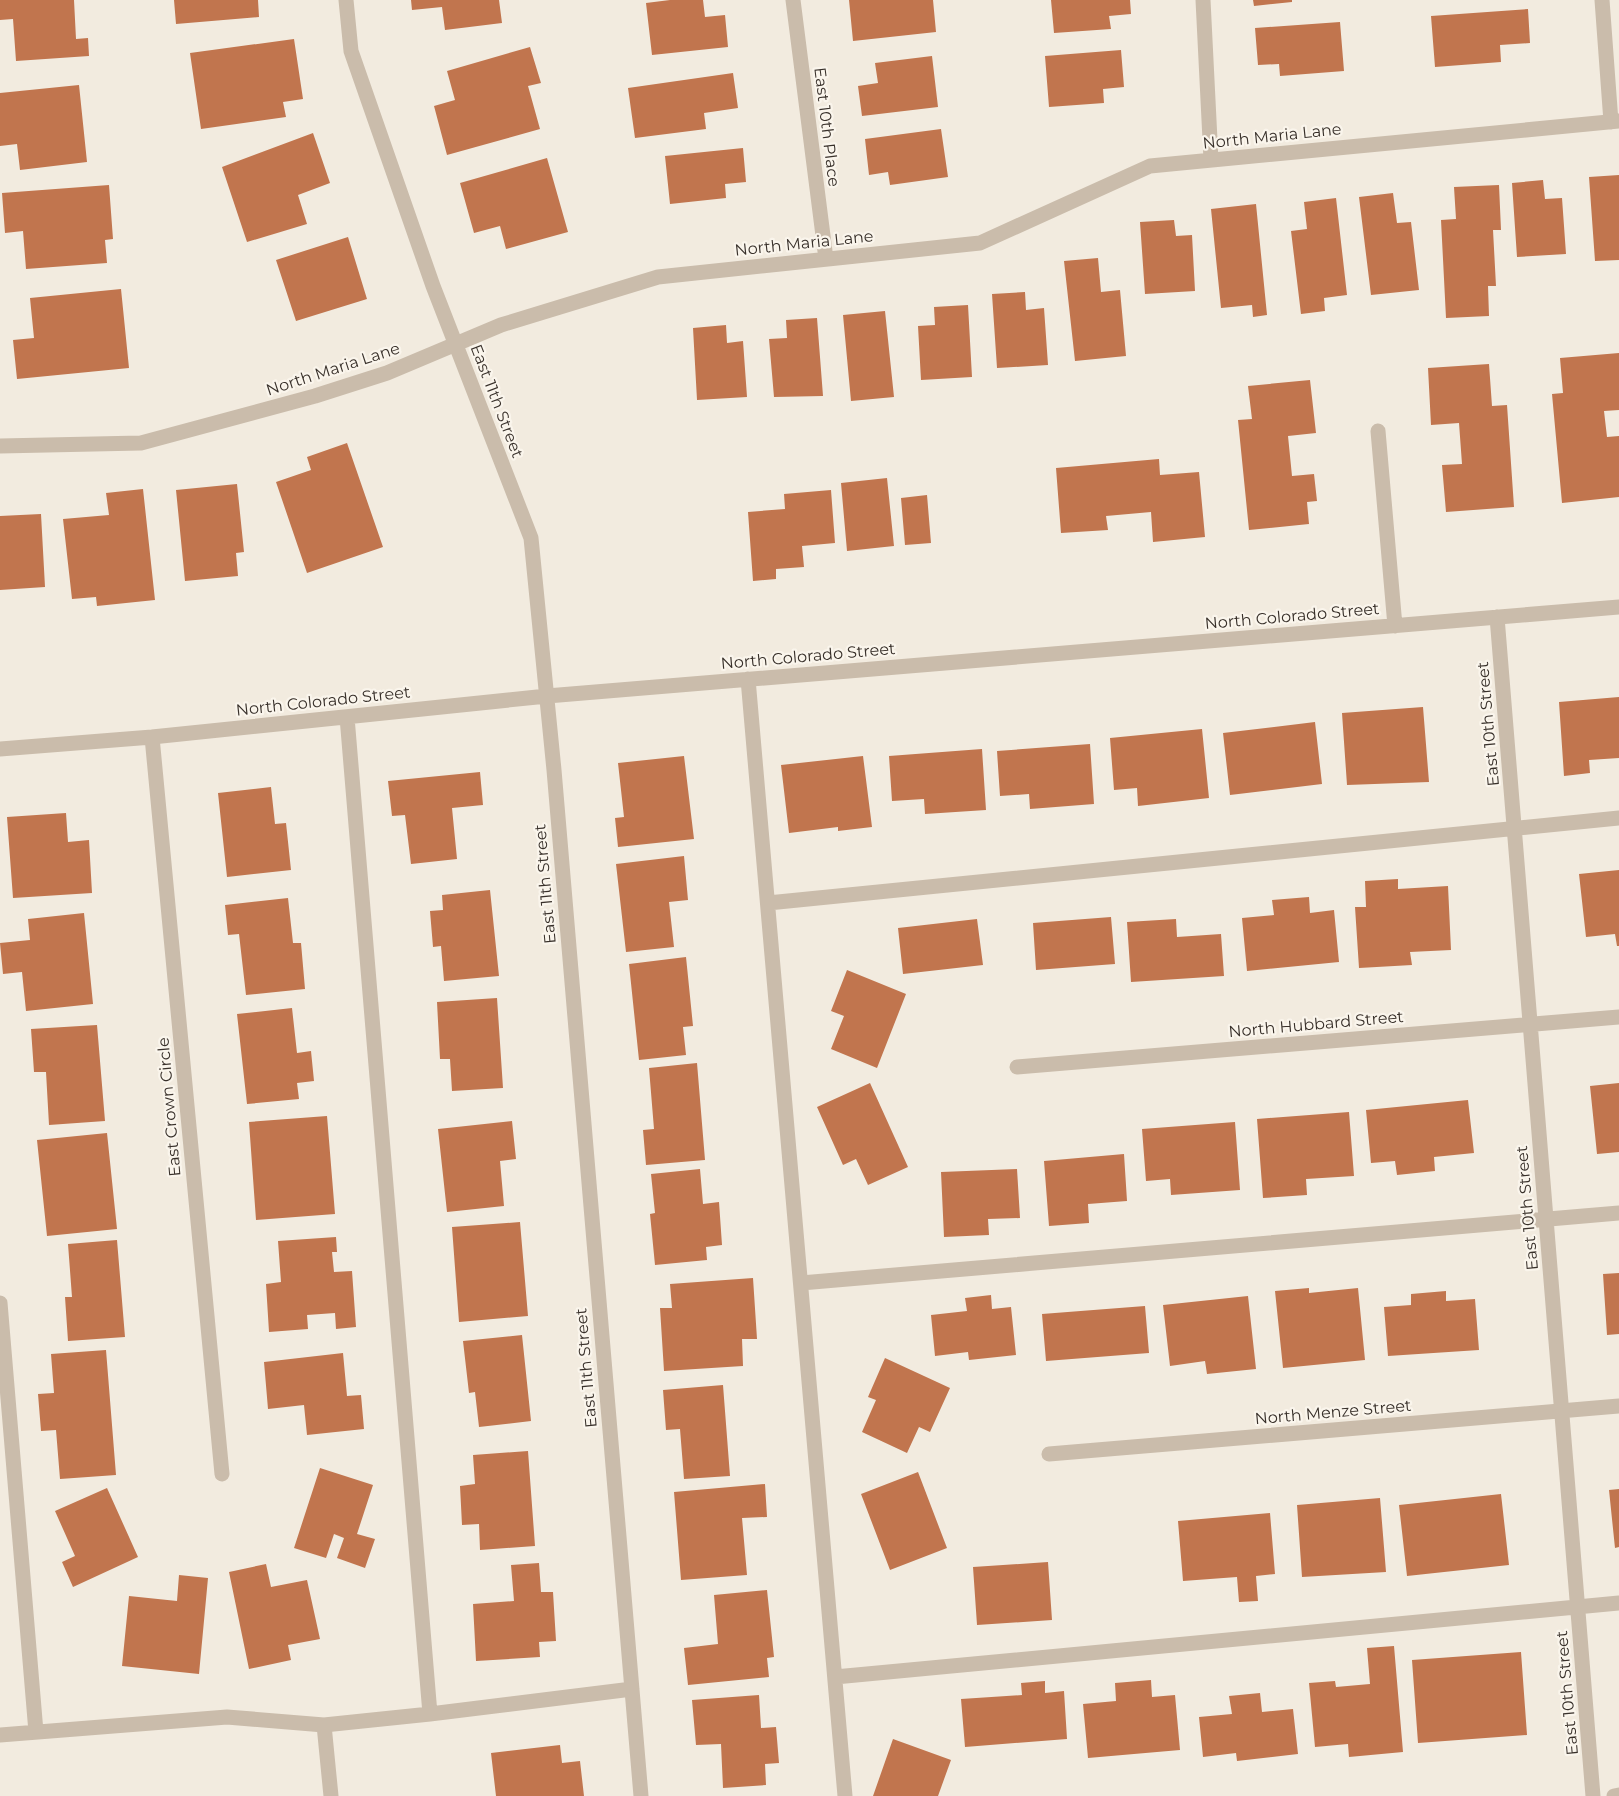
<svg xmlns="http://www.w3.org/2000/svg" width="1619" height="1796" font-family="Montserrat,sans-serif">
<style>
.building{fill:#c1754e}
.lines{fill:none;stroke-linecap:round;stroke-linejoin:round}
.minor{stroke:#cabcab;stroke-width:15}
.labels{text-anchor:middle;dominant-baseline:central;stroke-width:4.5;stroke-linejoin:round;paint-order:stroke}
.street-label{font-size:16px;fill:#38302a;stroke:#faf5ec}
</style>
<rect width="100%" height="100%" fill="#f2ebdf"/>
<!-- building -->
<path class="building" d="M0,0h74l2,39 12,-1 1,18 -73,5 -3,-42 -13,1z
M174,0h84l1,17 -83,7z
M411,0h88l3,23 -57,7 -3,-23 -30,3z
M670,0h33l2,17 20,-2 3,32 -76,8 -6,-52z
M849,0h84l3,32 -83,9z
M1051,0h79l1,14 -22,2 2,13 -57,4z
M1253,0h39v2l-38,4z
M1528,9l2,34 -30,2 1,17 -66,5 -4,-51z
M1340,22l4,49 -64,5 -1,-12 -21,1 -3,-37z
M294,39l9,60 -20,3 3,15 -85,12 -11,-76z
M530,47l11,36 -13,3 12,43 -93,26 -13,-49 21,-6 -8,-29z
M1121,50l3,37 -21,2 1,14 -55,4 -4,-51z
M932,56l6,51 -76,9 -4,-30 20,-3 -3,-20z
M733,73l5,35 -34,5 2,16 -71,9 -7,-50z
M79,85l8,77 -67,8 -3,-26 -17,2v-53z
M941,129l7,48 -58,8 -2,-13 -19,3 -4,-36z
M313,133l17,50 -32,12 9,29 -60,18 -25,-75z
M743,148l3,34 -21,2 1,14 -56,6 -5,-48z
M547,158l21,74 -62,17 -6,-23 -26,7 -14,-50z
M1619,175v85l-24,1 -6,-84z
M1543,180l2,19 17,-1 4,56 -49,3 -5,-74z
M109,185l4,54 -8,1 2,23 -81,6 -3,-38 -18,2 -3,-40z
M1499,185l2,45h-8l3,56h-8l1,30 -43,2 -5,-98 15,-1 -2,-32z
M1393,193l4,30 14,-1 8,68 -48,5 -12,-98z
M1336,198l11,97 -23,3 1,13 -24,3 -10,-83 16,-2 -3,-27z
M1256,204l11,111 -14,2 -1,-12 -31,3 -10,-99z
M1174,220l2,16 16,-1 3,56 -50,3 -5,-72z
M348,237l19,62 -71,22 -20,-61z
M1098,258l3,34 19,-2 6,66 -51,5 -11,-100z
M121,289l8,79 -112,11 -4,-39 21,-2 -4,-40z
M1025,292l1,18 18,-2 4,57 -51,3 -5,-74z
M968,305l4,72 -51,3 -3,-54 17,-1 -1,-18z
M885,311l9,86 -43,4 -8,-86z
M817,318l6,78 -49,1 -5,-58 18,-1 -1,-18z
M726,325l1,18 16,-2 4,56 -50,3 -4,-72z
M1619,353v57l-15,1 3,26 12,-1v61l-57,6 -10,-109 11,-1 -3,-35z
M1489,364l3,42 15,-1 7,102 -68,5 -4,-47 20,-1 -3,-41 -28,2 -3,-57z
M1310,380l6,53 -28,3 4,40 22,-2 3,27 -10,1 2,22 -60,6 -11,-110 14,-1 -4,-33z
M347,443l36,104 -76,26 -31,-91 35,-12 -4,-13z
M1159,459l1,16 39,-3 6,65 -52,5 -2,-30 -45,4 2,14 -47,3 -5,-65z
M887,478l7,68 -47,5 -6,-68z
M237,484l7,68 -8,1 2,23 -53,5 -9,-91z
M143,489l12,111 -58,6 -1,-9 -24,2 -9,-80 46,-4 -3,-22z
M831,490l4,53 -33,3 2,21 -28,2v10l-23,2 -5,-69 37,-3 -1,-15z
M927,495l4,48 -26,2 -4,-47z
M41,514l4,73 -45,3v-74z
M1619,697v61l-30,2 1,13 -26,3 -5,-74z
M1423,707l6,75 -82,3 -5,-72z
M1315,722l7,62 -92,11 -7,-62z
M1202,729l7,69 -71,8 -1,-18 -23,2 -4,-52z
M1090,744l4,60 -64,5 -1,-15 -29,2 -3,-45z
M982,749l4,61 -61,4 -1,-15 -32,2 -3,-45z
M684,756l10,83 -76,8 -3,-29 9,-1 -6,-54z
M863,756l9,71 -34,4v-4l-49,6 -8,-68z
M480,772l3,33 -31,3 5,51 -46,5 -6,-49 -13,1 -4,-35z
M271,787l4,37 11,-1 5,47 -64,7 -9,-84z
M66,813l2,29 21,-2 3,53 -79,5 -6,-81z
M684,856l4,44 -19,2 5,45 -48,5 -10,-88z
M1619,870v76h-2l-2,-12 -29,3 -7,-63z
M1398,879v10l50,-3 3,64 -41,2 2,13 -53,3 -4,-61h11l-1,-26z
M490,890l9,86 -55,5 -3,-35 -8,1 -3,-36 13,-1 -1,-15z
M1309,897l1,16 24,-3 5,52 -92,9 -5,-53 32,-3 -2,-15z
M288,898l5,45h8l4,46 -59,6 -7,-61 -11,1 -3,-30z
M84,913l9,91 -67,7 -4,-39 -19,2 -3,-31 30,-3 -2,-21z
M1111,917l4,47 -79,6 -3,-47z
M977,919l6,46 -80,9 -5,-46z
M1176,919l1,18 44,-3 3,42 -93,6 -4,-60z
M686,957l7,69 -10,1 3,28 -47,5 -10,-96z
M847,970l59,24 -29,74 -46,-19 13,-33 -13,-5z
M497,998l6,90 -51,3 -2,-32h-10l-3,-57z
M292,1008l5,45 14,-2 3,30 -17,2 2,16 -52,5 -10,-90z
M97,1025l8,96 -56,4 -3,-53h-12l-3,-43z
M697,1063l8,97 -59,5 -3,-35 11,-1 -5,-61z
M870,1083l38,84 -40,18 -12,-26 -13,6 -26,-58z
M1619,1083v69l-22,2 -7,-68z
M1468,1100l6,53 -40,4 1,14 -38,4 -2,-14 -24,2 -5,-53z
M1349,1112l5,64 -48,3 1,16 -44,3 -6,-79z
M327,1116l8,98 -79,6 -7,-98z
M512,1121l4,38 -16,2 4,45 -57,6 -9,-83z
M1235,1122l5,68 -69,5 -1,-16 -24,2 -4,-52z
M107,1133l10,96 -70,7 -10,-96z
M1124,1154l3,47 -39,3 1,19 -40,3 -5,-65z
M700,1169l3,35 16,-2 3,43 -16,2 1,13 -52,5 -5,-51 5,-1 -4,-39z
M1017,1169l3,49 -32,1 1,16 -45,2 -3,-65z
M520,1222l8,94 -69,6 -7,-95z
M336,1237l1,15h-5l2,20 18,-1 4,56 -20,2 -1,-16 -28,2 1,14 -39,3 -3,-48 15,-2 -3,-41z
M117,1240l8,97 -57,4 -3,-44h7l-4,-53z
M1619,1273v61l-12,1 -4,-61z
M753,1278l4,61h-15l1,27 -79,5 -4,-63h12l-2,-24z
M1309,1288v5l49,-5 7,72 -82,8 -8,-77z
M1446,1291v10l29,-2 4,51 -91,6 -4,-49 27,-2v-11z
M991,1295l1,14 19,-2 5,48 -47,5 -1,-8 -33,4 -4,-41 36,-4 -2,-13z
M1248,1296l8,73 -49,5 -2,-13 -35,5 -7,-61z
M1145,1306l4,47 -103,8 -4,-47z
M522,1335l9,86 -52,6 -4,-35 -6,1 -6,-52z
M106,1350l10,125 -56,4 -4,-49 -15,1 -3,-37 16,-1 -3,-39z
M343,1353l4,43 14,-1 3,34 -57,6 -3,-30 -36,4 -4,-47z
M885,1358l65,30 -20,44 -11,-5 -12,26 -45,-21 14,-32 -8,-3z
M723,1385l7,91 -46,3 -4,-50 -14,1 -3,-40z
M528,1451l7,95 -55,4 -1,-26 -17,1 -2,-39 15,-2 -2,-29z
M320,1468l53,17 -16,49 18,5 -10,29 -28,-10 7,-20 -10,-4 -8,24 -32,-10z
M918,1472l29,76 -57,22 -29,-76z
M765,1484l2,33 -25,1 5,57 -66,5 -7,-88z
M107,1488l31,69 -65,30 -11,-25 13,-6 -20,-45z
M1619,1489v58l-4,1 -6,-58z
M1501,1494l8,71 -102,11 -8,-71z
M1380,1498l6,74 -84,5 -5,-72z
M1270,1513l5,61 -19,2 2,25 -19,1 -2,-25 -54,4 -5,-60z
M1048,1562l4,58 -75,5 -4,-58z
M539,1563l2,29h12l3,49 -17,1 1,15 -64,4 -3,-57 41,-3 -3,-36z
M266,1564l5,23 36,-7 13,59 -32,6 3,15 -42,9 -20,-97z
M179,1575l29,3 -9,96 -77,-8 7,-70 48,5z
M767,1590l7,67 -7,1 2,19 -81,8 -4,-37 34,-4 -4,-49z
M1394,1646l9,106 -54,5 -1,-13 -33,3 -6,-64 26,-2 1,6 34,-3 -3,-36z
M1521,1652l6,83 -109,8 -6,-83z
M1151,1680l1,17 23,-2 5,55 -92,8 -5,-54 33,-3 -1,-18z
M1045,1681v12l19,-2 3,48 -102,8 -4,-48 61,-4 -1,-12z
M1260,1693l2,19 31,-3 5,45 -61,7 -1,-8 -33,4 -4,-40 33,-3 -3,-18z
M759,1695l2,33 15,-1 3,36 -14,1 1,21 -43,3 -2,-44 -25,1 -4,-45z
M893,1739l58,21 -13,36h-65z
M560,1745l2,18 18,-2 4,35h-88l-5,-43z"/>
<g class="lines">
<!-- minor -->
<path class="minor" d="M346,0l5,51 82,235 98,252 23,232 87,1026
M793,0l33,259
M1203,0l8,160
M1602,0l9,122
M1378,431l17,195
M0,446l141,-3 174,-47 72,-23 114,-48 157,-48 322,-34 170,-77 469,-45
M1497,617l96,1179
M748,679l97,1117
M347,717l83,997
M152,737l70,737
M0,749l152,-12 395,-41 1072,-89
M768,903l851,-85
M1017,1067l602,-50
M801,1283l818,-70
M0,1303l36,429
M1049,1454l570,-48
M835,1677l784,-74
M324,1725l7,71
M0,1735l227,-18 97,8 106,-11 202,-25
M1614,1796l5,-1"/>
</g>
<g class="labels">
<!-- street labels -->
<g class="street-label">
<text transform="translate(827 127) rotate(83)">East 10th Place</text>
<text transform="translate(1272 136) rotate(-6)">North Maria Lane</text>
<text transform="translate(804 243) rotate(-6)">North Maria Lane</text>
<text transform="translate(333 369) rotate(-18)">North Maria Lane</text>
<text transform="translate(497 401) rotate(69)">East 11th Street</text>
<text transform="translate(1292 616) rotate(-5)">North Colorado Street</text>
<text transform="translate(808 656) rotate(-5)">North Colorado Street</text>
<text transform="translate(323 701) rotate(-6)">North Colorado Street</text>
<text transform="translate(1488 724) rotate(-95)">East 10th Street</text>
<text transform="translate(545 884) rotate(-95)">East 11th Street</text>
<text transform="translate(1316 1024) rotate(-5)">North Hubbard Street</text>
<text transform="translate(169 1107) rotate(-95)">East Crown Circle</text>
<text transform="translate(1527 1208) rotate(-95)">East 10th Street</text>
<text transform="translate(586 1368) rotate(-95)">East 11th Street</text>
<text transform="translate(1333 1412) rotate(-5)">North Menze Street</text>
<text transform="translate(1567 1693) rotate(-95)">East 10th Street</text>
</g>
</g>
</svg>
